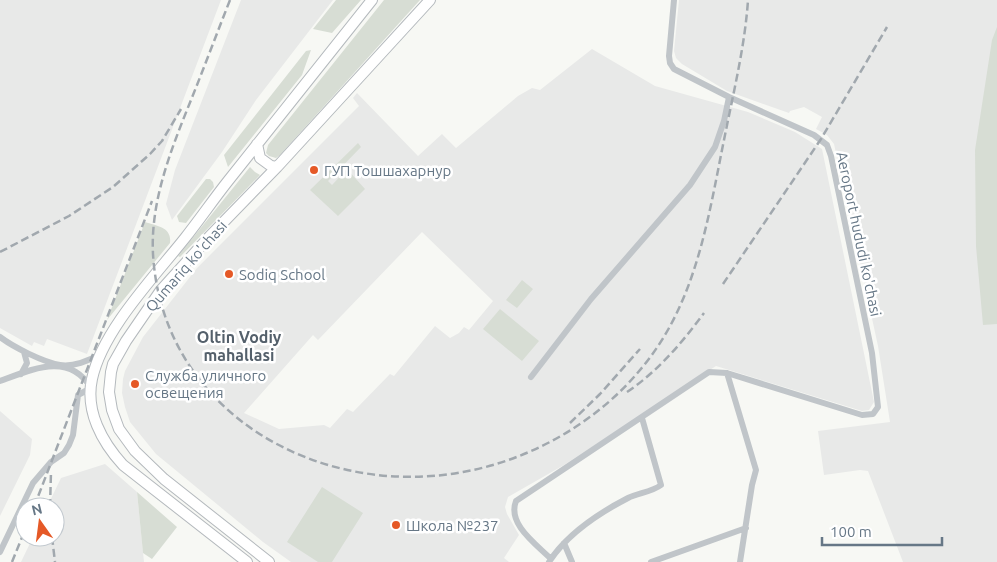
<svg xmlns="http://www.w3.org/2000/svg" width="997" height="562" font-family="Ubuntu,sans-serif">
<style>
.built{fill:#e8e9e8;fill-rule:evenodd}
.green{fill:#d7ddd4}
.lines{fill:none;stroke-linecap:round;stroke-linejoin:round}
.primary-casing{stroke:#b4b9bd;stroke-width:12}
.minor{stroke:#c0c5c9;stroke-width:6}
.primary{stroke:#fff;stroke-width:10}
.rail{stroke:#a1a8ae;stroke-width:2.5;stroke-dasharray:8 4;stroke-linecap:butt}
.poi-dot{fill:#e55927;stroke:#fff;stroke-width:2}
.labels{text-anchor:middle;dominant-baseline:central;stroke-width:5;stroke-linejoin:round;paint-order:stroke}
.poi-label{font-size:15px;fill:#667786;stroke:#fff;text-anchor:start}
.street-label{font-size:15px;fill:#667786;stroke:#fff}
.neighbourhood-label{font-size:16px;font-weight:bold;fill:#54606b;stroke:#fff}
</style>
<rect width="100%" height="100%" fill="#f7f8f4"/>
<!-- built -->
<path class="built" d="M0,0h221l-134,354 -40,-15 -3,7 -10,-4 -2,4 -32,-18z
M241,0h92l-77,100 -34,52 -50,68 -6,-16 9,-34z
M679,0h318v562h-94l-35,-91 -8,-1 -36,5 -6,-44 72,-9 -12,-76 -44,-202 -7,-9 -11,-6 6,-12 -18,-10 -14,4 -1,2 -62,-22 -45,-27 -6,-6 -2,-7z
M592,49l63,37 93,26 47,20 27,17 52,253 -5,8 -7,1 -146,-45 -152,99 -56,32 -3,10 2,7 12,21 -15,23 5,4h-218l-28,-20 -107,-88 -26,-32 -5,-15 -3,-14 1,-14 2,-8 18,-34 54,-69 162,-162 -6,-8 4,-5 61,63 24,-22 14,14 62,-52 14,-8 8,2zM422,232l71,69 -24,29 -5,-3 -5,6 -9,5 -15,-12 -41,50 -4,-2 -37,38 -6,-3 -17,19 -6,-3 -45,4 -35,-16 69,-78 5,5z
M0,411l32,28 -2,16 -30,61z
M105,464l32,28 7,70h-123l12,-25h22v-30h-8l14,-29z"/>
<!-- green -->
<path class="green" d="M336,0h25l-29,33 -19,-4z
M384,0h36l-140,155 -4,3 -7,-2 -3,-3 2,-8z
M997,27v297l-14,1 -7,-79 -1,-96 17,-110z
M311,50l-9,25 -74,92 -4,-12 82,-104z
M358,143l3,4 -33,34 4,4 15,-16 18,20 -27,27 -28,-26z
M250,167l5,5 5,3 -80,82 -2,-1z
M206,179h4l3,3 1,5 -28,36 -7,-1 -2,-6z
M145,222c12,4 27,5 25,21l-63,77z
M522,280l11,9 -16,19 -11,-8z
M500,309l39,32 -17,20 -39,-32z
M322,487l41,26 -31,49h-14l-31,-20z
M137,492l40,35 -25,32 -9,-6z"/>
<g class="lines">
<!-- primary casing -->
<g class="primary-casing">
<path id="primary" d="M257,144l3,14 11,8 6,1
M247,562l-124,-97c-21,-23 -38,-54 -31,-86 10,-48 62,-102 93,-141 15,-19 28,-38 43,-57 48,-61 96,-121 144,-181
M269,562l-105,-83 -29,-28 -16,-22 -7,-19 -3,-18 2,-20 2,-8 13,-23 35,-51 48,-53 68,-70 153,-167"/>
</g>
<!-- minor -->
<path class="minor" d="M0,337c13,10 43,25 60,28 13,2 29,-4 40,-11
M727,373l29,97 -4,15 -12,77
M21,374l6,-11 -3,-11
M531,377l60,-78 99,-114 25,-38 9,-26 5,-24
M0,381c31,-11 69,-30 91,7l-13,7 -5,40 -4,10 -5,8 -13,9 -18,21 -33,69
M564,543l8,19
M551,559c-15,-15 -44,-35 -35,-58l193,-129 18,1 135,42 11,-1 5,-7 -6,-54 -41,-197 -4,-11 -13,-10 -85,-38 -55,-28 -4,-6 -1,-7 5,-56
M549,562c18,-28 50,-49 79,-64 10,-5 24,-6 33,-13l-19,-67
M651,562l95,-34"/>
<!-- primary -->
<use href="#primary" class="primary"/>
<!-- rail -->
<path class="rail" d="M230,0c-11,28 -22,57 -33,85 -21,53 -47,110 -44,169 9,157 164,245 310,218 67,-12 133,-49 177,-102 57,-67 68,-152 85,-235 9,-45 20,-90 23,-135
M0,252l69,-36 44,-29 37,-33 12,-13 19,-32
M723,284l98,-145 66,-112
M627,392c30,-20 55,-49 77,-79
M570,423l30,-29 40,-45
M34,507l118,-306
M50,507l1,-35
M52,537l3,25
M12,562l13,-32"/>
</g>
<!-- markers -->
<g class="poi-dot">
<circle cx="314" cy="170" r="5"/>
<circle cx="229" cy="274" r="5"/>
<circle cx="135" cy="384" r="5"/>
<circle cx="396" cy="525" r="5"/>
</g>
<g class="labels">
<!-- poi labels -->
<g class="poi-label">
<text x="324" y="170">ГУП Тошшахарнур</text>
<text x="239" y="274">Sodiq School</text>
<text x="145" y="375">Служба уличного<tspan x="145" dy="17">освещения</tspan></text>
<text x="406" y="525">Школа №237</text>
</g>
<!-- street labels -->
<g class="street-label">
<text transform="translate(859 234) rotate(78)">Aeroport hududi ko'chasi</text>
<text transform="translate(186 266) rotate(-49)">Qumariq ko'chasi</text>
</g>
<!-- neighbourhood labels -->
<g class="neighbourhood-label">
<text x="239" y="337">Oltin Vodiy<tspan x="239" dy="18">mahallasi</tspan></text>
</g>
</g>
<!-- north arrow -->
<g transform="translate(40 522) rotate(346)"><circle r="24" fill="#ffffff" stroke="#c2c9cf"/>
<path d="M0-4L9 19L0 12L-9 19Z" fill="#e55927"/>
<text y="-8" font-size="14" font-weight="bold" text-anchor="middle" fill="#667786">N</text>
</g>
<!-- scale -->
<path d="M822 537v8h120v-8" fill="none" stroke="#667786" stroke-width="2.5"/>
<text x="830" y="537" font-size="15" fill="#667786" stroke="#ffffff" stroke-width="4" paint-order="stroke">100 m</text>
</svg>
